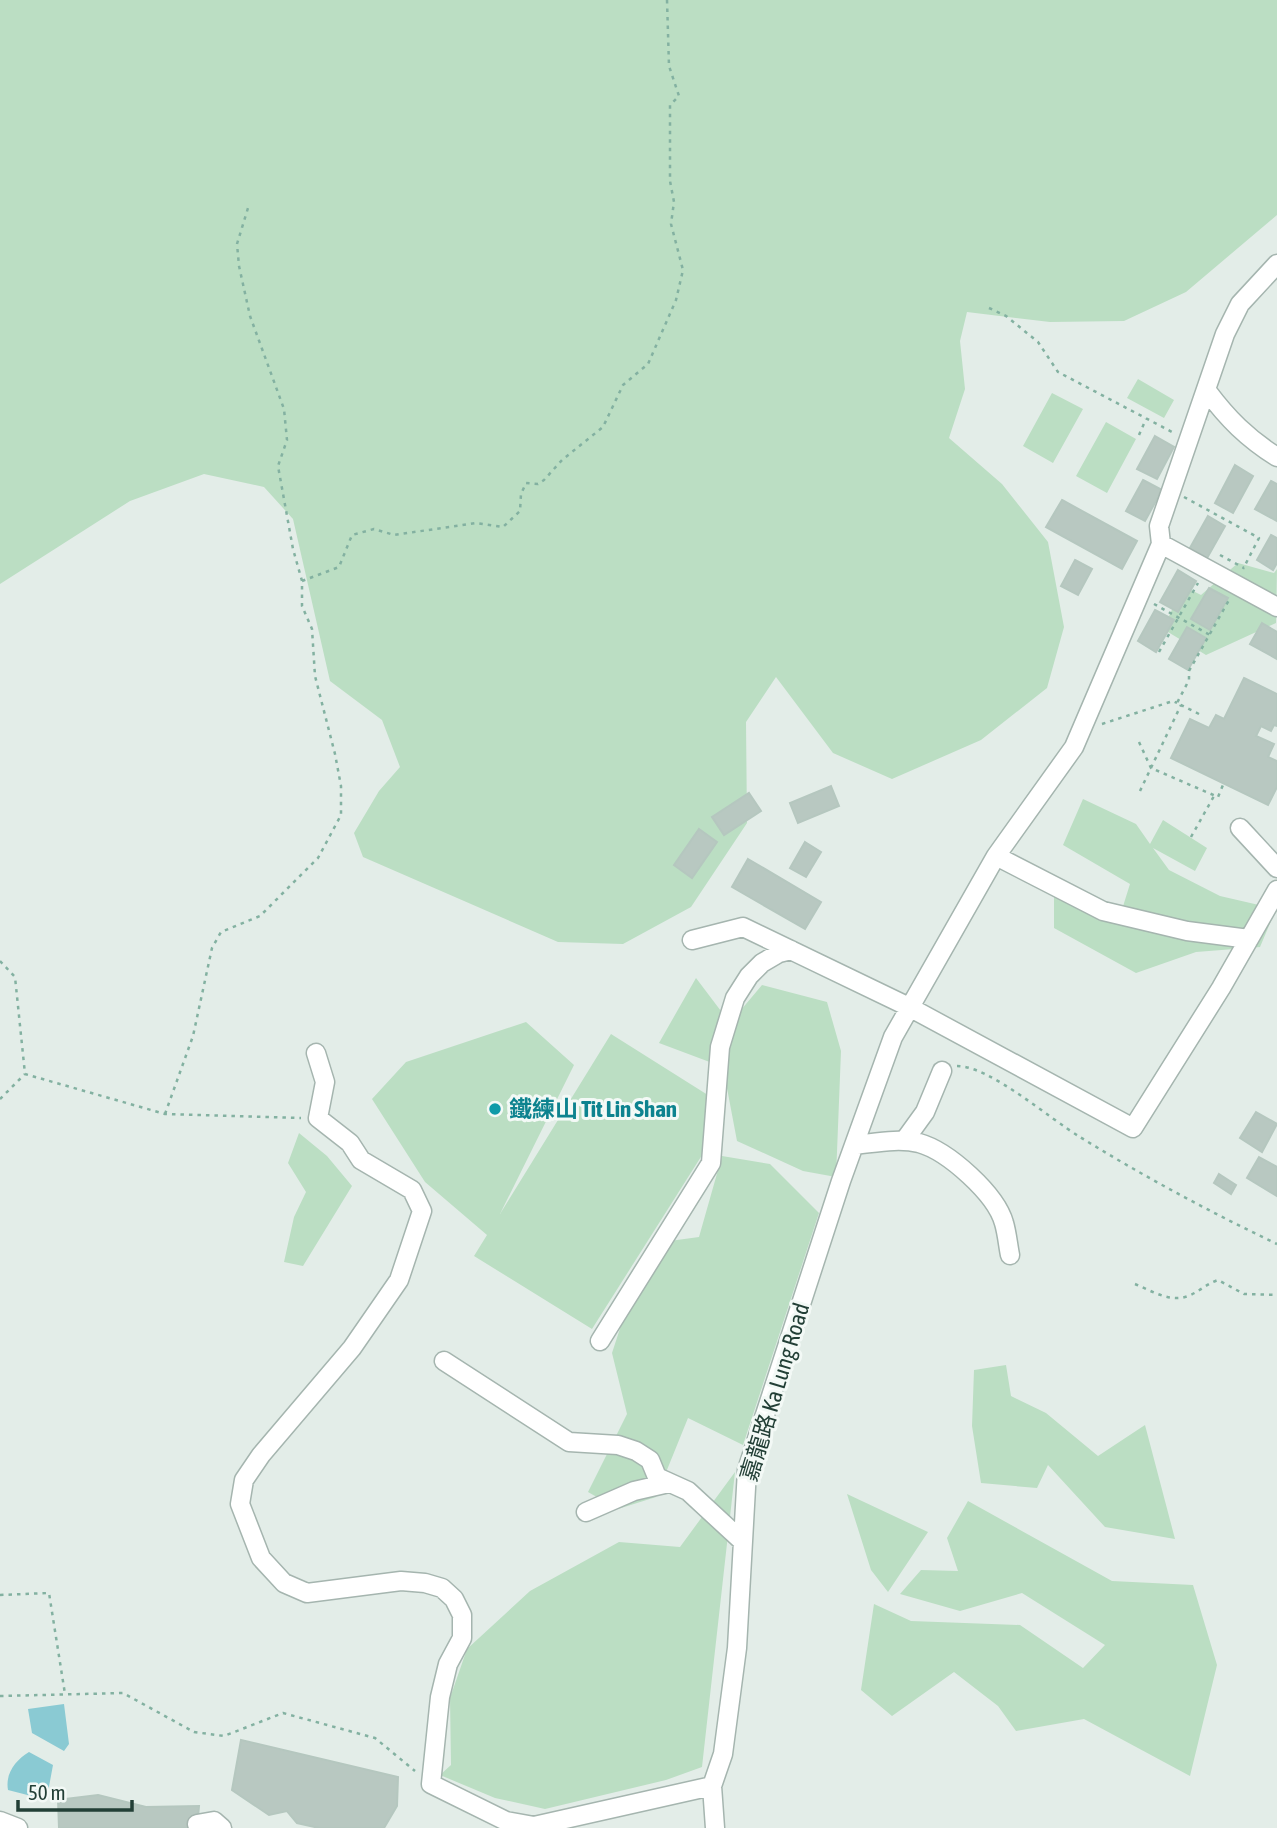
<svg xmlns="http://www.w3.org/2000/svg" width="1277" height="1828" font-family="'Asap Condensed','Noto Sans TC',sans-serif">
<style>
.green{fill:#bbdec3}
.water{fill:#8acad3}
.building{fill:#b8c8c1;stroke:#b5c7bf;stroke-width:2}
.lines{fill:none;stroke-linecap:round;stroke-linejoin:round}
.minor-casing{stroke:#a5b5af;stroke-width:21}
.path{stroke:#83b1a1;stroke-width:2.5;stroke-dasharray:3.5 5;stroke-linecap:butt}
.minor{stroke:#fff;stroke-width:18}
.culture-dot{fill:#0f9aa8;stroke:#f3f9f6;stroke-width:2.5}
.labels{text-anchor:middle;dominant-baseline:central;stroke-width:6;stroke-linejoin:round;paint-order:stroke}
.culture-label{font-size:23px;font-weight:bold;fill:#0d838f;stroke:#f3f9f6;text-anchor:start}
.street-label{font-size:23px;fill:#223f36;stroke:#f3f9f6}
</style>
<rect width="100%" height="100%" fill="#e3ede8"/>
<!-- green -->
<path class="green" d="M0,0h1277v215l-91,77 -62,29 -74,1 -83,-10 -7,29 5,48 -16,49 53,46 46,58 16,85 -17,61 -66,52 -89,39 -59,-26 -57,-76 -30,45 1,101 -56,84 -68,37 -65,-2 -195,-85 -9,-24 25,-42 21,-24 -18,-47 -52,-39 -37,-162 -29,-32 -60,-13 -74,27 -130,83z
M1138,379l36,21 -10,18 -37,-20z
M1052,393l31,16 -30,54 -30,-17z
M1106,422l30,17 -29,54 -31,-17z
M1238,563l36,10 3,-4 -1,54 -70,32 -43,-26 20,-43 18,9z
M1083,799l53,25 14,20 13,-24 44,28 -12,23 -42,-23 16,22 51,26 56,13 -16,38 -64,5 -60,21 -82,-45v-37l65,28 11,-35 -67,-39z
M696,978l34,45 32,-38 65,17 14,49 -5,126 -33,-6 -66,-30 -14,-74 -64,-24z
M526,1022l48,43 -74,149 111,-180 100,63 -7,55 -112,177 -118,-73 13,-21 -62,-53 -53,-83 34,-37z
M299,1133l28,23 25,30 -49,80 -19,-4 10,-45 12,-25 -18,-29z
M722,1156l48,8 49,49 -76,232 -55,-27 -32,79 -38,12 -30,-17 39,-78 -15,-61 17,-52 26,-58 44,-6z
M1006,1365l5,31 35,17 52,43 47,-31 30,114 -70,-12 -57,-62 -11,23 -56,-5 -9,-57 2,-56z
M735,1472l-33,295 -36,13 -121,29 -50,-11 -55,-23 11,-10 -1,-67 17,-49 63,-58 89,-49 61,5z
M847,1494l81,38 -40,60 -17,-22z
M968,1501l144,80 81,4 24,80 -27,111 -106,-57 -68,12 -18,-25 -44,-34 -62,44 -31,-26 13,-86 37,17 109,4 63,43 22,-23 -83,-52 -62,18 -60,-17 21,-24 37,1 -11,-33z"/>
<!-- water -->
<path class="water" d="M64,1704l5,40 -5,7 -32,-18 -4,-24z
M29,1752l24,13 -5,27 -5,7 -35,-9c-3,-17 8,-30 21,-38z"/>
<!-- building -->
<path class="building" d="M1155,436l19,11 -17,32 -20,-10z
M1235,465l18,11 -20,37 -18,-10z
M1143,480l19,10 -17,31 -19,-10z
M1271,481l6,3v37l-22,-12z
M1062,500l75,41 -15,28 -76,-42z
M1208,516l17,10 -18,32 -17,-10z
M1271,535l6,3v25l-4,7 -16,-10z
M1075,560l17,9 -14,26 -17,-9z
M1178,570l18,11 -18,31 -18,-10z
M1209,588l19,10 -18,32 -19,-11z
M1155,610l19,10 -18,32 -18,-11z
M1262,623l15,9v27l-27,-15z
M1187,627l19,11 -18,32 -19,-11z
M1244,678l33,16v32l-3,-1 -3,6 -10,-5 -5,10 18,8 -6,13 9,4v26l-9,18 -97,-47 19,-39 19,9 7,-13 8,4z
M831,786l8,20 -41,17 -8,-20z
M749,793l12,18 -37,24 -12,-18z
M699,829l18,13 -25,36 -18,-13z
M805,842l16,10 -15,25 -16,-9z
M748,859l73,43 -16,27 -73,-42z
M1256,1112l21,12 -15,28 -22,-14z
M1259,1157l18,10v29l-30,-18z
M1219,1174l17,11 -5,9 -17,-11z
M241,1740l157,37 -1,29 -13,22h-65l-22,-5 -10,-12 -18,4 -37,-25z
M98,1795l48,12 53,-1 -2,22h-138l-1,-28z"/>
<g class="lines">
<!-- minor casing -->
<g class="minor-casing">
<path id="minor" d="M1207,391c21,28 40,47 70,66
M1161,544l116,63
M1240,828l37,40
M996,856l107,55 84,20 62,8
M692,940l51,-13 166,80 224,121 88,-140 56,-98
M316,1053l9,29 -7,36 32,25 11,17 51,30 10,21 -23,69 -47,68 -91,107 -17,25 -4,24 21,54 23,25 23,10 94,-12 24,2 17,5 12,11 8,16v23l-14,26 -8,33 -9,87 75,37 28,5 178,-40
M904,1141l21,-29 17,-41
M854,1145c21,-2 44,-7 65,-2 29,8 77,51 85,80 3,10 4,22 6,32
M600,1341l111,-178 9,-116 15,-49 14,-22 13,-13 17,-10 12,-3
M444,1361l125,81 49,3 18,6 14,9 7,17 31,14 53,49
M586,1512l48,-21 35,-8
M0,1821l18,7
M197,1824l17,-3 8,7
M715,1828l-3,-42 11,-32 14,-106 10,-178 94,-289 52,-144 103,-181 78,-109 87,-203 -2,-18 66,-192 15,-30 37,-40"/>
</g>
<!-- path -->
<path class="path" d="M989,308l17,8 32,26 20,30 116,61
M1139,435l7,-16
M1184,497l75,41 -16,31
M1220,555l24,13
M302,581l37,-14 13,-32 22,-6 20,6 82,-12 27,4 17,-16 1,-17 5,-11 12,1 6,-4 18,-20 41,-33 20,-42 25,-21 28,-64 7,-30 -12,-46 3,-22 -4,-21v-76l9,-9 -10,-30 -2,-66
M1154,604l56,31
M1159,652l39,-69
M1199,714l-22,-11 12,-23v-9l40,-71
M1102,724l71,-23 4,2
M1139,742l12,26 67,29 5,-12
M1140,791l41,-86
M1191,837l23,-41
M0,961l15,16 10,97 140,40 136,4
M957,1066c33,0 93,53 123,71 63,39 130,75 197,107
M0,1099l25,-25
M165,1114l28,-78 19,-88 9,-16 39,-16 58,-58 23,-43v-29l-6,-32 -20,-78 -3,-47 -10,-23v-25l-9,-32 -15,-83 9,-26 -3,-31 -34,-93 -11,-50 -2,-22 11,-36
M1135,1284c17,7 35,19 53,12 11,-4 18,-12 30,-16l26,14 33,1
M0,1595l49,-2 16,101
M0,1696l123,-3 71,39 30,4 59,-23 92,25 40,33"/>
<!-- minor -->
<use href="#minor" class="minor"/>
</g>
<!-- markers -->
<circle class="culture-dot" cx="495" cy="1109" r="7"/>
<g class="labels">
<!-- culture labels -->
<g class="culture-label">
<text x="509" y="1109">鐵練山 Tit Lin Shan</text>
</g>
<!-- street labels -->
<g class="street-label">
<text transform="translate(775 1392) rotate(-73)">嘉龍路 Ka Lung Road</text>
</g>
</g>
<!-- scale -->
<path d="M18 1800v10h114v-10" fill="none" stroke="#223f36" stroke-width="3.5"/>
<text x="28" y="1800" font-size="21" fill="#223f36" stroke="#f3f9f6" stroke-width="5" paint-order="stroke">50 m</text>
</svg>
